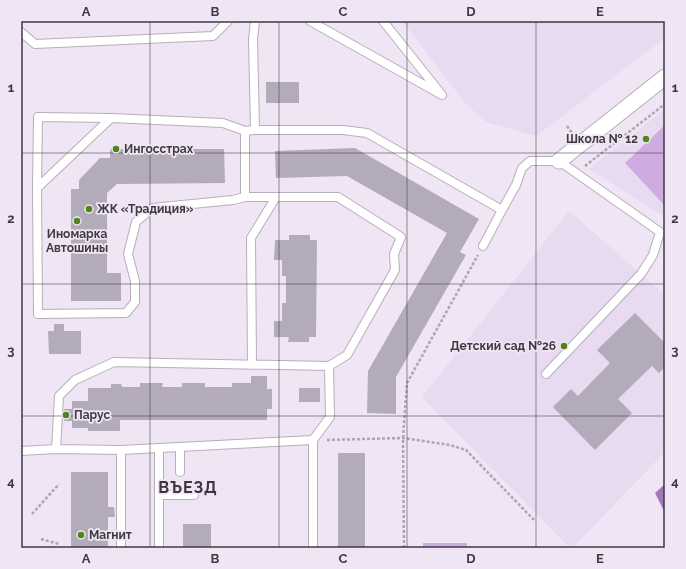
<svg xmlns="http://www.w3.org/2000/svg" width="686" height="569" font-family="Raleway,sans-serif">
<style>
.built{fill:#e8daf0}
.green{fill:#ceace1}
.water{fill:#a179b8}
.building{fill:#b3abb9}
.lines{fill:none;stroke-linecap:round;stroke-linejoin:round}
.service-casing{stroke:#b7aebd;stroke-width:10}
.minor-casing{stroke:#b7aebd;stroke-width:17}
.path{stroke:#ada6b1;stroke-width:2.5;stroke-dasharray:3 2;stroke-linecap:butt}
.service{stroke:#fff;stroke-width:8}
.minor{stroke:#fff;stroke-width:15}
.grid{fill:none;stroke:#3e3a40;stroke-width:1;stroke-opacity:0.55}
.poi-dot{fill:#51851b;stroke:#efe5f4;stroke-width:1.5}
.labels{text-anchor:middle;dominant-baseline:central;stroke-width:3.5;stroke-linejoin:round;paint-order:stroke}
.poi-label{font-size:12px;font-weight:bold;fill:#3e3a40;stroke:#efe5f4;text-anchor:start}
.district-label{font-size:16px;font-weight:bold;letter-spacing:1px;fill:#3c3440;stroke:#efe5f4}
.neatline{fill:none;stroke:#3e3a40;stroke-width:1.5}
.grid-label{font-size:13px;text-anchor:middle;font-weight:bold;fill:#3e3a40}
</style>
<rect width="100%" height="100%" fill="#efe5f4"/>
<!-- built -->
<path class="built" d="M402,21h263v17l-129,98 -50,-14 -20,-18z
M665,109v108l-76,-48z
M569,211l96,84v157l-93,96h-2l-148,-151z"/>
<!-- green -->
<path class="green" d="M665,125v81l-40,-43z
M423,543h44v5h-44z"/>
<!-- water -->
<path class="water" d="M665,484v29l-10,-20z"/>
<!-- building -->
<path class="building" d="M266,82h33v21h-33z
M355,148l124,71 -19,33 6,3 -70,122v37l-29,-1 1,-42 79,-138 -100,-57 -71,2 -1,-27z
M110,149h114l1,34 -108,1 -10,9v80h14v28h-50v-112h8v-9l21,-22h10z
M289,235h21v5h7l-1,97h-7v5h-21l1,-5h-15v-16h8v-18h4v-27h-4v-16h-8l1,-20h14z
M635,313l30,30v24l-6,6 -7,-7 -34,33 14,14 -37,37 -42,-43 18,-18 7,7 32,-33 -13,-13z
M54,324h10v7h17v23h-32l-1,-23h6z
M251,376h16v13h5v20h-5v11h-147v11h-32v-3h-16v-7h-8v-12h8v-8h16v-13h23v-4h10l1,3h18v-4h23l-1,4h20v-4h23v4h27v-4h19z
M299,388h21v14h-21z
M338,453h27v95h-27z
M71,472h37v35h6l1,10h-7v31h-37z
M183,524h28v24h-28z"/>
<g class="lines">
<!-- service casing -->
<g class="service-casing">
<path id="service" d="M255,21l-2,18 2,91
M310,21l132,74 -59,-74
M21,32l14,12 178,-8 15,-15
M37,188l1,-71 73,1
M245,197l-12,3 -81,8 -16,14 -8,32 7,27v21l-9,11 -88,1 -1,-126 74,-70 112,5 22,8
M502,210l14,-25 6,-17 8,-7h29l101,71 -7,23 -12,19 -95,100
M252,365l-1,-127 25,-41
M180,448v24
M56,449l3,-53 16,-16 39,-18 215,4 18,-11 48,-85 -1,-16 7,-17 -63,-40h-93v-66l10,-1h88l24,3 135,77 -19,36
M159,449v99
M21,451l35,-2 65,1 192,-10
M159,495h35
M121,548v-98
M313,548v-108l17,-23 -1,-51"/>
</g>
<!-- minor casing -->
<g class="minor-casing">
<path id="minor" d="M559,161l106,-84"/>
</g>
<!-- path -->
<path class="path" d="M567,126l5,7
M585,166l80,-62
M327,440l76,-2 47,7 16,5 68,70
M32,514l27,-30
M41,539l18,5
M404,548l-1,-110 4,-55 71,-128"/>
<!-- service -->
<use href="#service" class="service"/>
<!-- minor -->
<use href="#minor" class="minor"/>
</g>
<!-- grid -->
<path class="grid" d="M150,21v527M279,21v527M407,21v527M536,21v527M21,153h644M21,284h644M21,416h644"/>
<!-- markers -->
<g class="poi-dot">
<circle cx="646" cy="139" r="4"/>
<circle cx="116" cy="149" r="4"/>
<circle cx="89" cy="209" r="4"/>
<circle cx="77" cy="221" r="4"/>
<circle cx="564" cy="346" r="4"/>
<circle cx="66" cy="415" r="4"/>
<circle cx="81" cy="535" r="4"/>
</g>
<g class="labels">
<!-- poi labels -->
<g class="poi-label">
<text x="638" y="139" text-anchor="end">Школа № 12</text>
<text x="124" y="149">Ингосстрах</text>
<text x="97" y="209">ЖК «Традиция»</text>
<text x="77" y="234" text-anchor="middle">Иномарка<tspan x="77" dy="14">Автошины</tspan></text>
<text x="556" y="346" text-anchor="end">Детский сад №26</text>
<text x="74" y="415">Парус</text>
<text x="89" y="535">Магнит</text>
</g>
<!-- district labels -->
<g class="district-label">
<text x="188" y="487">ВЪЕЗД</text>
</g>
</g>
<!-- border -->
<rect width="686" height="569" fill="none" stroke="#efe5f4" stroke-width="44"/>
<rect x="22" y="22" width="642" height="525" class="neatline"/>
<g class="grid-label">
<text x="86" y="16">A</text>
<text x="215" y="16">B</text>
<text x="343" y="16">C</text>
<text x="471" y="16">D</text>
<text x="600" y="16">E</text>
<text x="11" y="92">1</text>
<text x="675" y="92">1</text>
<text x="11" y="223">2</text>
<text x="675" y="223">2</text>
<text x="11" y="355">3</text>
<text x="675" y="355">3</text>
<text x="11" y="486">4</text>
<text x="675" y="486">4</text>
<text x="86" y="563">A</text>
<text x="215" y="563">B</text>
<text x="343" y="563">C</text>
<text x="471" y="563">D</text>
<text x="600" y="563">E</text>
</g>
</svg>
